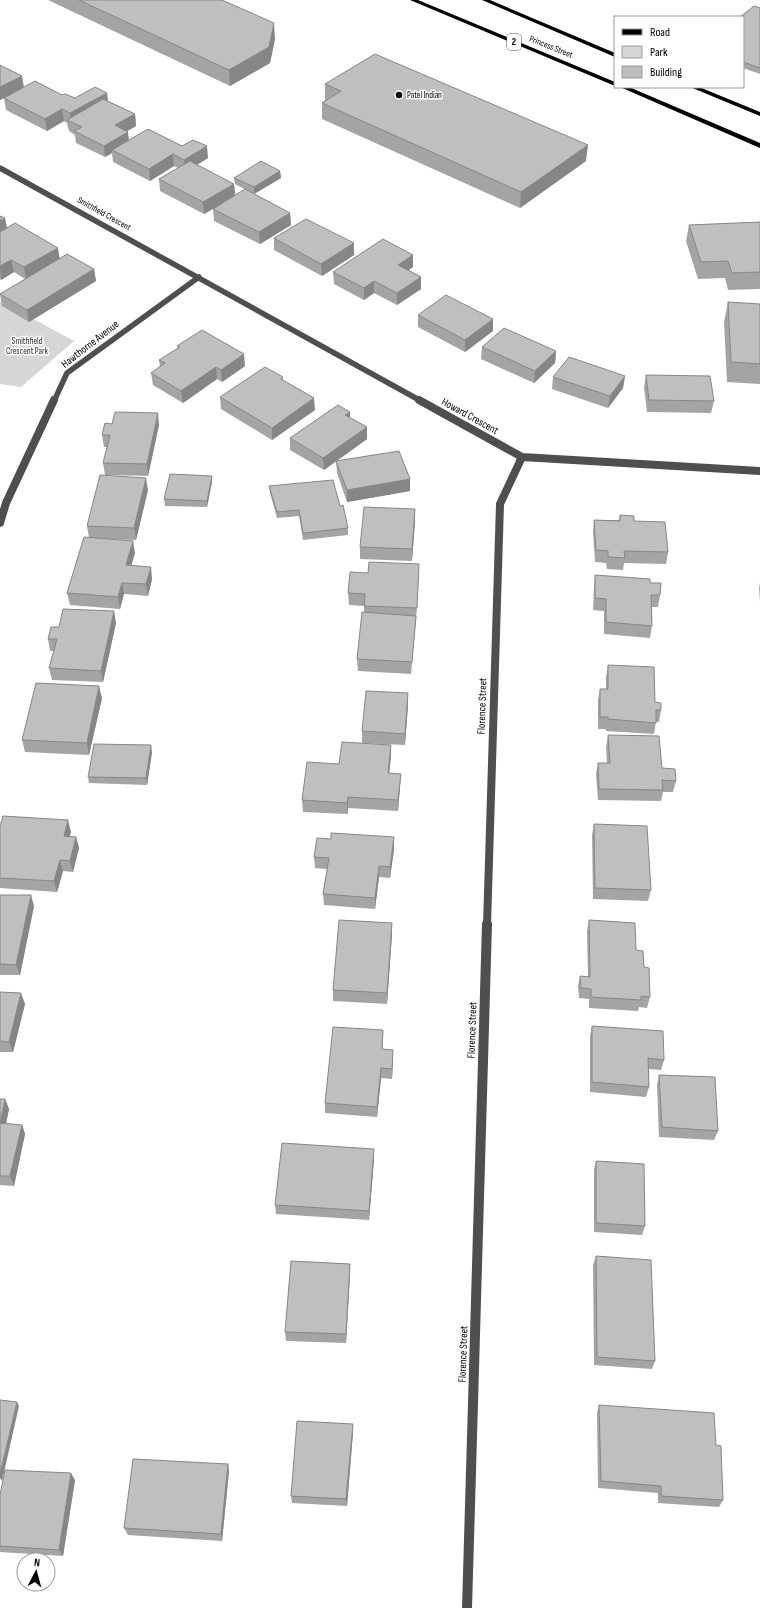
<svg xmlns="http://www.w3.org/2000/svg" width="760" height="1608" font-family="'Sofia Sans Condensed',sans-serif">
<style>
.green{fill:#d6d6d6}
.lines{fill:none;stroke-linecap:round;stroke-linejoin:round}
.street-far2{stroke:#4f4f4f;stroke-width:5.5}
.street-far1{stroke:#4f4f4f;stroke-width:8}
.street{stroke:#4f4f4f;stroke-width:10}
.primary{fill:#000;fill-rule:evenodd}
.wall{fill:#a4a4a4}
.shaded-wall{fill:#868686}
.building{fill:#bfbfbf;stroke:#868686}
.poi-dot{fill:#000;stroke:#fff;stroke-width:1.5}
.labels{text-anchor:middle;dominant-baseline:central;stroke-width:3;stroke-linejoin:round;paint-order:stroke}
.far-street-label{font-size:9px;fill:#000;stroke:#fff}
.far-poi-label{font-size:9px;fill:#000;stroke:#fff;text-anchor:start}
.far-park-label{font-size:9px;fill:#2d2d2d;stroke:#fff}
.shield{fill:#fff;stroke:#4c4c4c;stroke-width:1}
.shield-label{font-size:10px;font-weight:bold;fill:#000}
.street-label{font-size:11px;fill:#000;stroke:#fff}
</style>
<rect width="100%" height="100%" fill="#fff"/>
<!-- green -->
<path class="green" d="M0,301l74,40 -53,46 -21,-3z"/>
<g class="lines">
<!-- street-far2 -->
<path class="street-far2" d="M0,168l421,233
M54,401l13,-28 132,-96"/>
<!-- street-far1 -->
<path class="street-far1" d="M419,400l103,57 238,14
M0,523l6,-20 48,-103
M487,925l13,-421 22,-47"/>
<!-- street -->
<path class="street" d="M467,1608l20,-684"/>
<!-- primary -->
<path class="primary" d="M410,0h8l197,82v4z
M482,0h8l125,53v4z
M620,87h9l131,56v5z
M690,87h9l61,25v4z"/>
</g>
<!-- wall -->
<path class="wall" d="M48,0h174l53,39 -5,24 -40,23z
M760,8v66l-17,-6v-51z
M0,65l24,23 38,7 13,3 32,-5 1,8 27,13 1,12 -9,5 2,9 53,6 26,12 -11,7 37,19 1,11 55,18 1,12 -31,19 -46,-23 -1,-12 -9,5 -44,-23 -1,-12 19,-11 -4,-2 -24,15 -37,-19 -1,-9 -7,4 -29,-14 -1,-8 -6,-4 -2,-8 -3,-2 -17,10 -41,-21 -2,-12 16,-8 -20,10z
M325,84l261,77 -66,47 -198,-89v-16l3,-3z
M280,171l1,7 -27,16 -19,-10 -1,-6z
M0,216l5,2 2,10 53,30 34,11 2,12 -67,41 -27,-16 -2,-12 25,-15 -11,-7 -13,8 -1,-1z
M760,222v67l-32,1 -3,-12 -27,1 -12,-38 3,-16z
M274,238l80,5v12l-32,21 -48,-26z
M413,255v12l-5,3 13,7v12l-24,16 -23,-12 -10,7 -30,-16 -1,-12z
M728,302l32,2v80l-33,-2 -3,-60z
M418,315l75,16 -28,21 -47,-25z
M177,346l68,20 -23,16 -5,-3 -34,24 -30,-18 -2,-12 9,-6 -1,-7 19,-12z
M482,347l74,4 -1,12 -21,20 -53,-24z
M646,375l68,26 -3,12 -64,-1 -3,-25z
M625,376l-2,12 -15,20 -56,-19 1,-12z
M283,377v3l32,30 -43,30 -51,-31 -1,-12z
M159,425l-11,51 -43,-1 -2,-12 4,-16h-3l-2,-12z
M290,438l77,1 -43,31 -34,-20z
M336,461l74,30 -63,11 -10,-29z
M212,482l-5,25 -42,-1 -1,-7z
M269,486l79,42v7l-45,5 -4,-24 -22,2 -7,-25z
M148,490l-12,50 -37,-1 36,14 -4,12 21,14 -4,17 -24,-2 -4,15 -50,-4 -3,-12 22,-55 -2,-12z
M415,509v12l-3,40 -52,-2v-12z
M620,515l14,6 34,31 -2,12 -42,-1 -1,7 -16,-1 -1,-6 -11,-1 -2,-30 1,-12h25z
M595,575l55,8 10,12 -2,12h-6v19l-2,12 -46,-4v-23l-11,-1 1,-23z
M419,576l-3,44 -5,54 -53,-3 -1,-12 7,-46v-7l-15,-1 -1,-12z
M760,583v19l-1,-14z
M116,623l-13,59 -51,-2 -3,-12 5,-17h-4l-2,-12 11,-12z
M608,665l47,37 6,8 -2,12h-3l-2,12 -48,-3v-2h-8v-29l2,-11h6v-12z
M102,698l-13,57 -64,-3 -3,-12z
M408,705l-3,40 -43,-2v-12z
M608,735l54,33 14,13 -3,11h-10l-2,9 -63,-1 -2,-26 2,-11h9l-1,-16z
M391,745v11l-2,17 11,13 -2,25 -50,-3v6l-45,-2 -1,-12 37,-36z
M152,752l-5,33 -58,-2 -1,-6z
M594,824l57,66 -3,11 -55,-2 -1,-64z
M0,826l71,6 -2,5h7l3,11 -6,24 -10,-1 -6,21 -57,-4z
M331,839l63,10 -4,29 -11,-1 -4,32 -51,-4 -1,-11 4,-25 -12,-1 -1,-11z
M0,895l34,11 -14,69h-20z
M589,920l47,30 8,17 6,30 -3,11 -8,-1 -1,4 -49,-3v-9l-10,-1 -1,-12 2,-10 8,1 -1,-46z
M392,923v11l-5,70 -54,-3v-11z
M0,992l25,12 -12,48h-13z
M592,1026l72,34 -3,10 -12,-1v18l-3,10 -56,-5v-56z
M383,1030v19l10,11 -1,19 -11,-1 -4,39 -52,-4v-10z
M659,1075l59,56 -4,9 -55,-3 -2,-52z
M0,1099h5l4,10 -3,15 16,1 3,9 -11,52 -14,-1z
M374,1159l-5,61 -93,-6 -1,-9z
M596,1161l49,65 -3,9 -48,-3v-62z
M596,1256l59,105 -3,8 -58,-4 -1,-100z
M350,1264v9l-4,70 -60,-2 -1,-9z
M599,1405l117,40 7,55 -4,7 -61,-4v-10l-60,-5 -1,-75z
M353,1432l-6,74 -55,-3 -1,-7z
M228,1464l1,7 -7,70 -94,-6 -4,-7z
M75,1480l-12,76 -63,-4v-57z"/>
<!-- shaded-wall -->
<path class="shaded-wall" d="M274,23l1,16 -5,24 -40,23 -1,-16z
M22,76l2,12 -24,12v-13z
M107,93l1,11 -37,18 -1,-9z
M62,109l2,12 -17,10 -2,-12z
M135,114l1,12 -19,11 -2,-12z
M128,132l1,11 -17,7v3l-7,4 -1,-11z
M588,145l-2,16 -66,47 1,-16z
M207,146l1,12 -23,14 -1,-12z
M173,154l1,12 -24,15 -1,-12z
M280,171l1,7 -27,16v-7z
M234,184l1,12 -31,18 -1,-12z
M290,213l1,12 -31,19 -1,-12z
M5,218l2,12 -7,5v-14z
M354,243v12l-32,21 -1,-12z
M58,248l2,12 -34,19 -2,-12z
M413,255v12l-15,10v-12z
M11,260l3,12 -13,8 -1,-14z
M94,269l2,12 -67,41 -2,-12z
M421,277v12l-24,16v-12z
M374,281v12l-10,7v-12z
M493,319v12l-28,21v-12z
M556,351l-1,12 -21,20 1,-12z
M244,354l1,12 -23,16 -1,-12z
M216,367l1,12 -34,24 -2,-12z
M625,376l-2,12 -15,20 2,-12z
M314,398l1,12 -43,30v-12z
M350,412v12l-5,-9z
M158,413l1,12 -11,51 -1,-12z
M367,427v12l-43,31 -1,-12z
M212,476v6l-5,25v-6z
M146,478l2,12 -12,50 -2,-12z
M410,479v12l-63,11v-12z
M415,509v12l-3,40v-12z
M133,541l2,12 -7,24 -2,-12z
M151,567l1,12 -4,17 -2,-12z
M122,583l2,11 -4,15 -2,-12z
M114,611l2,12 -13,59 -2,-11z
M99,686l3,12 -13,57 -2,-12z
M408,693v12l-3,40v-11z
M151,745l1,7 -5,33 -1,-7z
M391,745v11l-3,29v-12z
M401,774l-1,12 -2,25v-11z
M348,797v17l-1,-11z
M68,820l3,12 -4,15 -3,-11z
M76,837l3,11 -6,24 -3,-11z
M394,837v12l-4,29v-11z
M60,860l3,11 -6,21 -3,-11z
M379,866v11l-4,32v-11z
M31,895l3,11 -14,69 -4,-10z
M392,923v11l-5,70v-11z
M21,993l4,11 -12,48 -4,-10z
M393,1050v10l-1,19v-10z
M381,1068v10l-4,39v-10z
M5,1099l4,10 -5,24 -4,-10z
M22,1125l3,9 -11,52 -4,-10z
M374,1149v10l-5,61v-9z
M350,1264v9l-4,70v-9z
M17,1402l2,4 -17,75 -2,-3v-4z
M353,1424v8l-6,74 -1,-7z
M228,1464l1,7 -7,70 -1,-7z
M71,1473l4,7 -12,76 -4,-6z"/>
<!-- building -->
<path class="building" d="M79,0h143l52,23 -5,24 -40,23z
M754,6l6,2v60l-17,-6v-45h-3z
M375,54l213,91 -67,47 -199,-89 19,-12 -16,-7z
M0,65l22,11 -22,11z
M35,81l27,14 3,-1 10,4 20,-11 12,6 -37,20 -8,-4 -17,10 -41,-21z
M103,99l32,15 -20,11 13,7 -24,14 -30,-15 8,-4 -15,-7z
M148,129l34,17 11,-6 14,6 -23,14 -11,-6 -24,15 -37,-19z
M190,161l44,23 -31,18 -44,-23z
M261,161l19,10 -26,16 -20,-9z
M245,189l45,24 -31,19 -46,-23z
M0,216l5,2 -5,3z
M306,219l48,24 -33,21 -47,-26z
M760,222v50l-28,1 -4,-12 -27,1 -12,-37z
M15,223l43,25 -34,19 -13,-7 -11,6v-34z
M383,239l30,16 -15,10 23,12 -24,16 -23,-12 -10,7 -31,-16z
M67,254l27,15 -67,41 -27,-16z
M446,295l47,24 -28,21 -47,-25z
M728,302l32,2v60l-29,-2z
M504,328l52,23 -21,20 -53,-24z
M202,330l42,24 -23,16 -5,-3 -35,24 -30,-18 14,-10 -6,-3 21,-13 -3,-1z
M569,357l56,19 -15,20 -57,-19z
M265,367l18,10 -2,2 33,19 -42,30 -52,-31z
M646,375l64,1 4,25 -65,-1z
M338,405l12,7 -5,3 22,12 -44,31 -33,-20z
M115,412l43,1 -11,51 -44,-1 7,-28h-8l3,-12 7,1z
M399,451l11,28 -63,11 -11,-29z
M170,474l42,2 -5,25 -43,-2z
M100,475l46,3 -12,50 -47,-2z
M333,480l7,26 3,-1 5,23 -45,5 -4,-23 -22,2 -8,-26z
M364,507l51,2 -3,40 -52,-2z
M620,515l14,1v5l31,1 3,30 -44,-1 1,7 -17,-1v-6l-12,-1 -2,-30 26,1z
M84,537l49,4 -7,24 25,2 -5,17 -24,-1 -4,14 -51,-4z
M369,562l50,2 -2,44 -53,-2 1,-12 -17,-1 2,-21 18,1z
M595,575l55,4v4h11l-1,12h-9l1,31 -46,-4v-23l-11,-1z
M63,609l51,2 -13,60 -52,-3 8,-29h-9l3,-12h8z
M362,612l54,4 -4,46 -55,-3z
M608,665l46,2 1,35 6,1v7h-5v13l-48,-4v-2h-8v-28h8z
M36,683l63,3 -12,57 -65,-3z
M366,691l42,2 -3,41 -43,-3z
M608,735l51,1 3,32 13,1 1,12 -14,-1 1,10 -64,-1 -1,-26h12z
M342,742l49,3 -3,28 13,1 -3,26 -50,-3 -1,6 -45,-3 5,-38 32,2z
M94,744l57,1 -5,33 -58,-1z
M3,816l65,4 -4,16 12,1 -6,24 -10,-1 -6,21 -54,-3v-52z
M594,824l53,2 4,64 -56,-2z
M331,833l63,4 -4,30 -11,-1 -4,32 -52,-4 6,-36 -15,-1 3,-19 14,1z
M0,895h31l-15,70 -16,-1z
M339,920l53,3 -5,70 -54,-3z
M589,920l46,3 1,27 7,1 1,16 5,1 1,29 -9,-1v4l-50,-3v-8l-10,-1 -1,-12 10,1z
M0,992l21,1 -12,49 -9,-1z
M592,1026l71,5 1,29 -16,-2 1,29 -57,-5z
M333,1027l50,3 -1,19 11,1 -1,19 -11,-1 -4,39 -52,-4z
M659,1075l56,2 3,54 -56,-4z
M0,1099h5l-5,24 22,2 -12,51h-10z
M282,1143l92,6 -5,62 -94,-6z
M596,1161l48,3 1,62 -49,-3z
M596,1256l55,4 4,101 -58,-4z
M291,1261l59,3 -4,70 -61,-2z
M0,1400l17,2 -17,72z
M599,1405l115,8 2,32 5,1 2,54 -62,-4v-10l-60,-5z
M297,1421l56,3 -7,75 -55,-3z
M133,1459l95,5 -7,70 -97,-6z
M5,1470l66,3 -12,77 -59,-4v-51z"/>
<!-- markers -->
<circle class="poi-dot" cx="399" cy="95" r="4"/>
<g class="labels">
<!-- far-street labels -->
<g class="far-street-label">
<text transform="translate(551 47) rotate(22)">Princess Street</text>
<text transform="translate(104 214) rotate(29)">Smithfield Crescent</text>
</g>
<!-- far-poi labels -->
<g class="far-poi-label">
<text x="407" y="95">Patel Indian</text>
</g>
<!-- far-park labels -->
<g class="far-park-label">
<text x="27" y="341">Smithfield<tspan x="27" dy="10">Crescent Park</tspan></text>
</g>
<!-- shield labels -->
<rect class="shield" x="507" y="34" width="14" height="16" rx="3"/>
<g class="shield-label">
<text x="514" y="42">2</text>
</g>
<!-- street labels -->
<g class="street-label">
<text transform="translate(90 344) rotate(-38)">Hawthorne Avenue</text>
<text transform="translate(470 416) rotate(29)">Howard Crescent</text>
<text transform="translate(482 706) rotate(-88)">Florence Street</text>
<text transform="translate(472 1030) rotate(-88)">Florence Street</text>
<text transform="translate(463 1354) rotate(-88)">Florence Street</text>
</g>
</g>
<!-- legend -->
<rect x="614" y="16" width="130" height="72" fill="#ffffff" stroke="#999999"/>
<rect x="622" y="29" width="20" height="6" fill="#000000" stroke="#999999"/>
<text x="650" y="36" font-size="12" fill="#000000">Road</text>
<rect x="622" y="46" width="20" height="12" fill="#d6d6d6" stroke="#999999"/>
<text x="650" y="56" font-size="12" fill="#000000">Park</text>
<rect x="622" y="66" width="20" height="12" fill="#bfbfbf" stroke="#999999"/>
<text x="650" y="76" font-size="12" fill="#000000">Building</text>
<!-- north arrow -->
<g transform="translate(36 1572) rotate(6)"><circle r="19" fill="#ffffff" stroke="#999999"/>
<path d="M0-3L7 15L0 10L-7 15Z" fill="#000000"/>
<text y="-6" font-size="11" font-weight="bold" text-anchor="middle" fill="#000000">N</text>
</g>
</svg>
